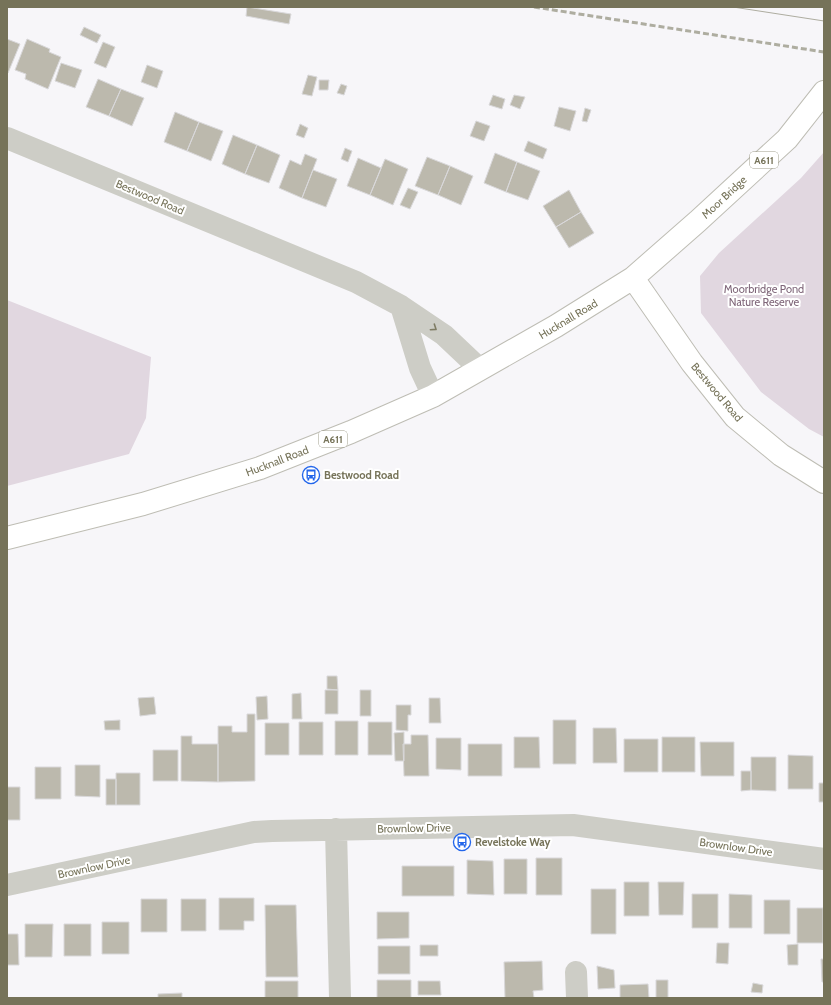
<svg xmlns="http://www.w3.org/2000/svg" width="831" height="1005" font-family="Cabin,sans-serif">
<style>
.green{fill:#e1d7e0}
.building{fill:#bcb9ad;stroke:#d9d8da}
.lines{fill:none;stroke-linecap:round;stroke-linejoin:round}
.major-casing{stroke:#bebdb4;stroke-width:24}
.minor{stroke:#cdcdc6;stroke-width:22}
.major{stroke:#fff;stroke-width:22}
.tram{stroke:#aeada0;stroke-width:1}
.rail{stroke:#aeada0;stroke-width:3;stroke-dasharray:6 3;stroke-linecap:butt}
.oneway{stroke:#7f7c64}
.labels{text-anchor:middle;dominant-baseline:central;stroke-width:4;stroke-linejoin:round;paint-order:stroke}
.shield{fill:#fff;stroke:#9f9d8b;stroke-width:1}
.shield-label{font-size:10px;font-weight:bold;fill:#767359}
.street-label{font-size:11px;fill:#767359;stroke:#fff}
.park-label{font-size:11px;fill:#7f6679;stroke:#fff}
.poi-label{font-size:11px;font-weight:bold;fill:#767359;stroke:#fff;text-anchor:start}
</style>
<rect width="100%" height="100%" fill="#f7f6f9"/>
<!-- green -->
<path class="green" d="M824,152v285l-15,-8 -48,-37 -60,-79 -1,-37 19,-23 82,-75z
M7,300l144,57 -5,61 -17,36 -122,32z"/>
<!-- building -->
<path class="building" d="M247,7l44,7 -2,10 -43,-8z
M84,27l17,8 -4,8 -17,-8z
M7,39l13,5 -12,29h-1z
M27,39l23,10 -1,3 12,5 -13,32 -23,-10 1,-5 -11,-4z
M103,42l12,5 -9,21 -12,-5z
M61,63l21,7 -7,18 -20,-7z
M147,65l16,6 -6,17 -16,-6z
M308,75l9,2 -5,19 -10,-2z
M98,79l23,10 -12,27 -23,-9z
M319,80h10l-1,10h-9z
M341,84l6,2 -3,9 -7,-2z
M121,89l23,9 -12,28 -23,-10z
M493,95l12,4 -3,10 -13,-4z
M514,95l11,2 -5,12 -10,-4z
M559,107l17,4 -6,20 -16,-5z
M585,108l6,2 -4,12 -5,-1z
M175,112l24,10 -12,29 -23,-9z
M476,121l14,5 -6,15 -14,-5z
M199,122l24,9 -12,30 -24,-10z
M300,124l8,4 -4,10 -8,-3z
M233,135l24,10 -12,29 -23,-10z
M528,141l19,8 -4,10 -19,-8z
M257,145l23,10 -11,28 -24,-9z
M345,148l7,3 -4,11 -7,-3z
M495,153l22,9 -11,30 -22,-9z
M305,154l12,5 -15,39 -23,-10 11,-28 11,5z
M427,157l23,9 -12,29 -23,-9z
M358,158l23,10 -11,27 -23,-9z
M385,159l23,10 -15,36 -23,-10z
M517,162l23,9 -12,29 -22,-8z
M450,166l23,10 -12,29 -23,-10z
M313,170l24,9 -11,28 -24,-9z
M408,188l10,4 -8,17 -10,-4z
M569,190l12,22 -25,15 -13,-21z
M581,212l13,21 -25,15 -13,-21z
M327,676h10l1,14 -11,-1z
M325,690h13v24h-13z
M360,690h11v26h-11z
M301,693l1,26h-10v-25z
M267,696l1,23 -11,1 -1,-23z
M154,697l2,17 -16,2 -2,-18z
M429,698h11l1,25h-12z
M396,705h15v10h-3v16l-12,-1z
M247,714h8v67l-37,1v-56h14v6h15z
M120,720v10h-15l-1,-9z
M553,720h23v44h-23z
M335,721h23v34h-23z
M299,722h24v33h-24z
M368,722h24v33h-24z
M265,723h24v32h-24z
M593,728h23l1,35h-24z
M404,732v29h-9l-1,-28z
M411,735h17l1,41h-25l-1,-32h8z
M181,736h11v8h26v38l-37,-1z
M514,737h25l1,31h-26z
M662,737h33v35h-33z
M436,738h25v32l-25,-1z
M624,739h34v33h-34z
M700,742h34v34h-33z
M468,744h34v32h-34z
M153,750h25v31h-25z
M788,755l25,1v33h-25z
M751,757h25v34l-25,-1z
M75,765h25v32l-25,-1z
M35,767h26v32h-26z
M741,771h10v19l-10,1z
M116,773h24v32h-24z
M106,779h10v26h-10z
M819,783h5v19h-5z
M7,787h13v33h-13z
M536,858h26v37h-26z
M504,859h23v35h-23z
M467,860l26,1 1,34 -27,-1z
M402,866h52v30h-52z
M624,882h25v34h-25z
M658,882h26l-1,33h-24z
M591,889h25v45h-25z
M692,894h26v34h-26z
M729,894l23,1v33h-23z
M219,898h35v23h-10v9h-25z
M141,899h26v33h-26z
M181,899h25v32h-25z
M764,900h26v34h-26z
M265,905h31l2,72h-32z
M797,908h26v35h-26z
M377,912h32v26l-32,1z
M102,922h27v32h-27z
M25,924h28l-1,33h-27z
M64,924h27v32h-27z
M7,934h11l1,31h-12z
M717,943h12l-1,21 -12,-1z
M798,944v21h-10l-1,-20z
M420,945h18v11h-18z
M378,946h32v28h-32z
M821,959h3v23h-2z
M542,961l1,29 -10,1 1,7h-29l-1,-36z
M597,966l17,4 1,18 -17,1z
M377,980h34v18h-34z
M656,980h12v18h-12z
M265,981h33v17h-33z
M418,981h22l1,14h-23z
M753,983l10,2 -1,8 -11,-1z
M648,984l1,14h-29v-13z
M182,993v5h-24v-4z"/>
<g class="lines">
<!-- major casing -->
<g class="major-casing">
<path id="major" d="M633,278l59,85 43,54 46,38 43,27
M7,538l136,-34 117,-36 91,-36 82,-36 123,-70 77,-48 65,-57 89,-82 37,-47"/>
</g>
<!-- minor -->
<path class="minor" d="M7,138l349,144 45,24 43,29 36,34
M401,306l19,62 13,28
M336,829l4,169
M7,885l247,-53 18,-1 301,-6 251,34
M576,972l1,26"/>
<!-- major -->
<use href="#major" class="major"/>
<!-- tram -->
<path class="tram" d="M733,7l91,14"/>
<!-- rail -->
<path class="rail" d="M534,7l290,45"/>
</g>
<!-- one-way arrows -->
<defs><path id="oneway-chevron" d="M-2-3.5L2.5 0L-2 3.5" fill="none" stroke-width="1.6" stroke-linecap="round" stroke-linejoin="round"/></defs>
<use class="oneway" href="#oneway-chevron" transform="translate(434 328) rotate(34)"/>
<!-- icons -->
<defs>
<g id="bus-ring" transform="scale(0.9)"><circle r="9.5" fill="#fff" stroke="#2366eb" stroke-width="1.5"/><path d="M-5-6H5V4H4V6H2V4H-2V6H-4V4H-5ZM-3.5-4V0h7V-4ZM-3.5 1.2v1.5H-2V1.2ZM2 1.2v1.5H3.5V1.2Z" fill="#2366eb"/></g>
</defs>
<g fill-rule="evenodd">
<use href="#bus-ring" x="311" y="475"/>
<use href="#bus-ring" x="462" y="842"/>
</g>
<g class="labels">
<!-- shield labels -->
<g class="shield">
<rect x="750" y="152" width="28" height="16" rx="3"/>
<rect x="319" y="431" width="28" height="16" rx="3"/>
</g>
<g class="shield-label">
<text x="764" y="160">A611</text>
<text x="333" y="439">A611</text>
</g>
<!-- street labels -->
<g class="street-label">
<text transform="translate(150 197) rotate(23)">Bestwood Road</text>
<text transform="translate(724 197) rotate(-43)">Moor Bridge</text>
<text transform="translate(568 319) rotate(-31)">Hucknall Road</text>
<text transform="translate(717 392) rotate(50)">Bestwood Road</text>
<text transform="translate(277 461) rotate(-21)">Hucknall Road</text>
<text transform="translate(414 828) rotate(-1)">Brownlow Drive</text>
<text transform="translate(736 847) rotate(8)">Brownlow Drive</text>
<text transform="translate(94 867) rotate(-12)">Brownlow Drive</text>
</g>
<!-- park labels -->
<g class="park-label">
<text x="764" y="289">Moorbridge Pond<tspan x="764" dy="13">Nature Reserve</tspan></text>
</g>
<!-- poi labels -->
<g class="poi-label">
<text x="324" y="475">Bestwood Road</text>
<text x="475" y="842">Revelstoke Way</text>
</g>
</g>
<!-- border -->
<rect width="831" height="1005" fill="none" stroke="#767359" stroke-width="16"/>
</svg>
